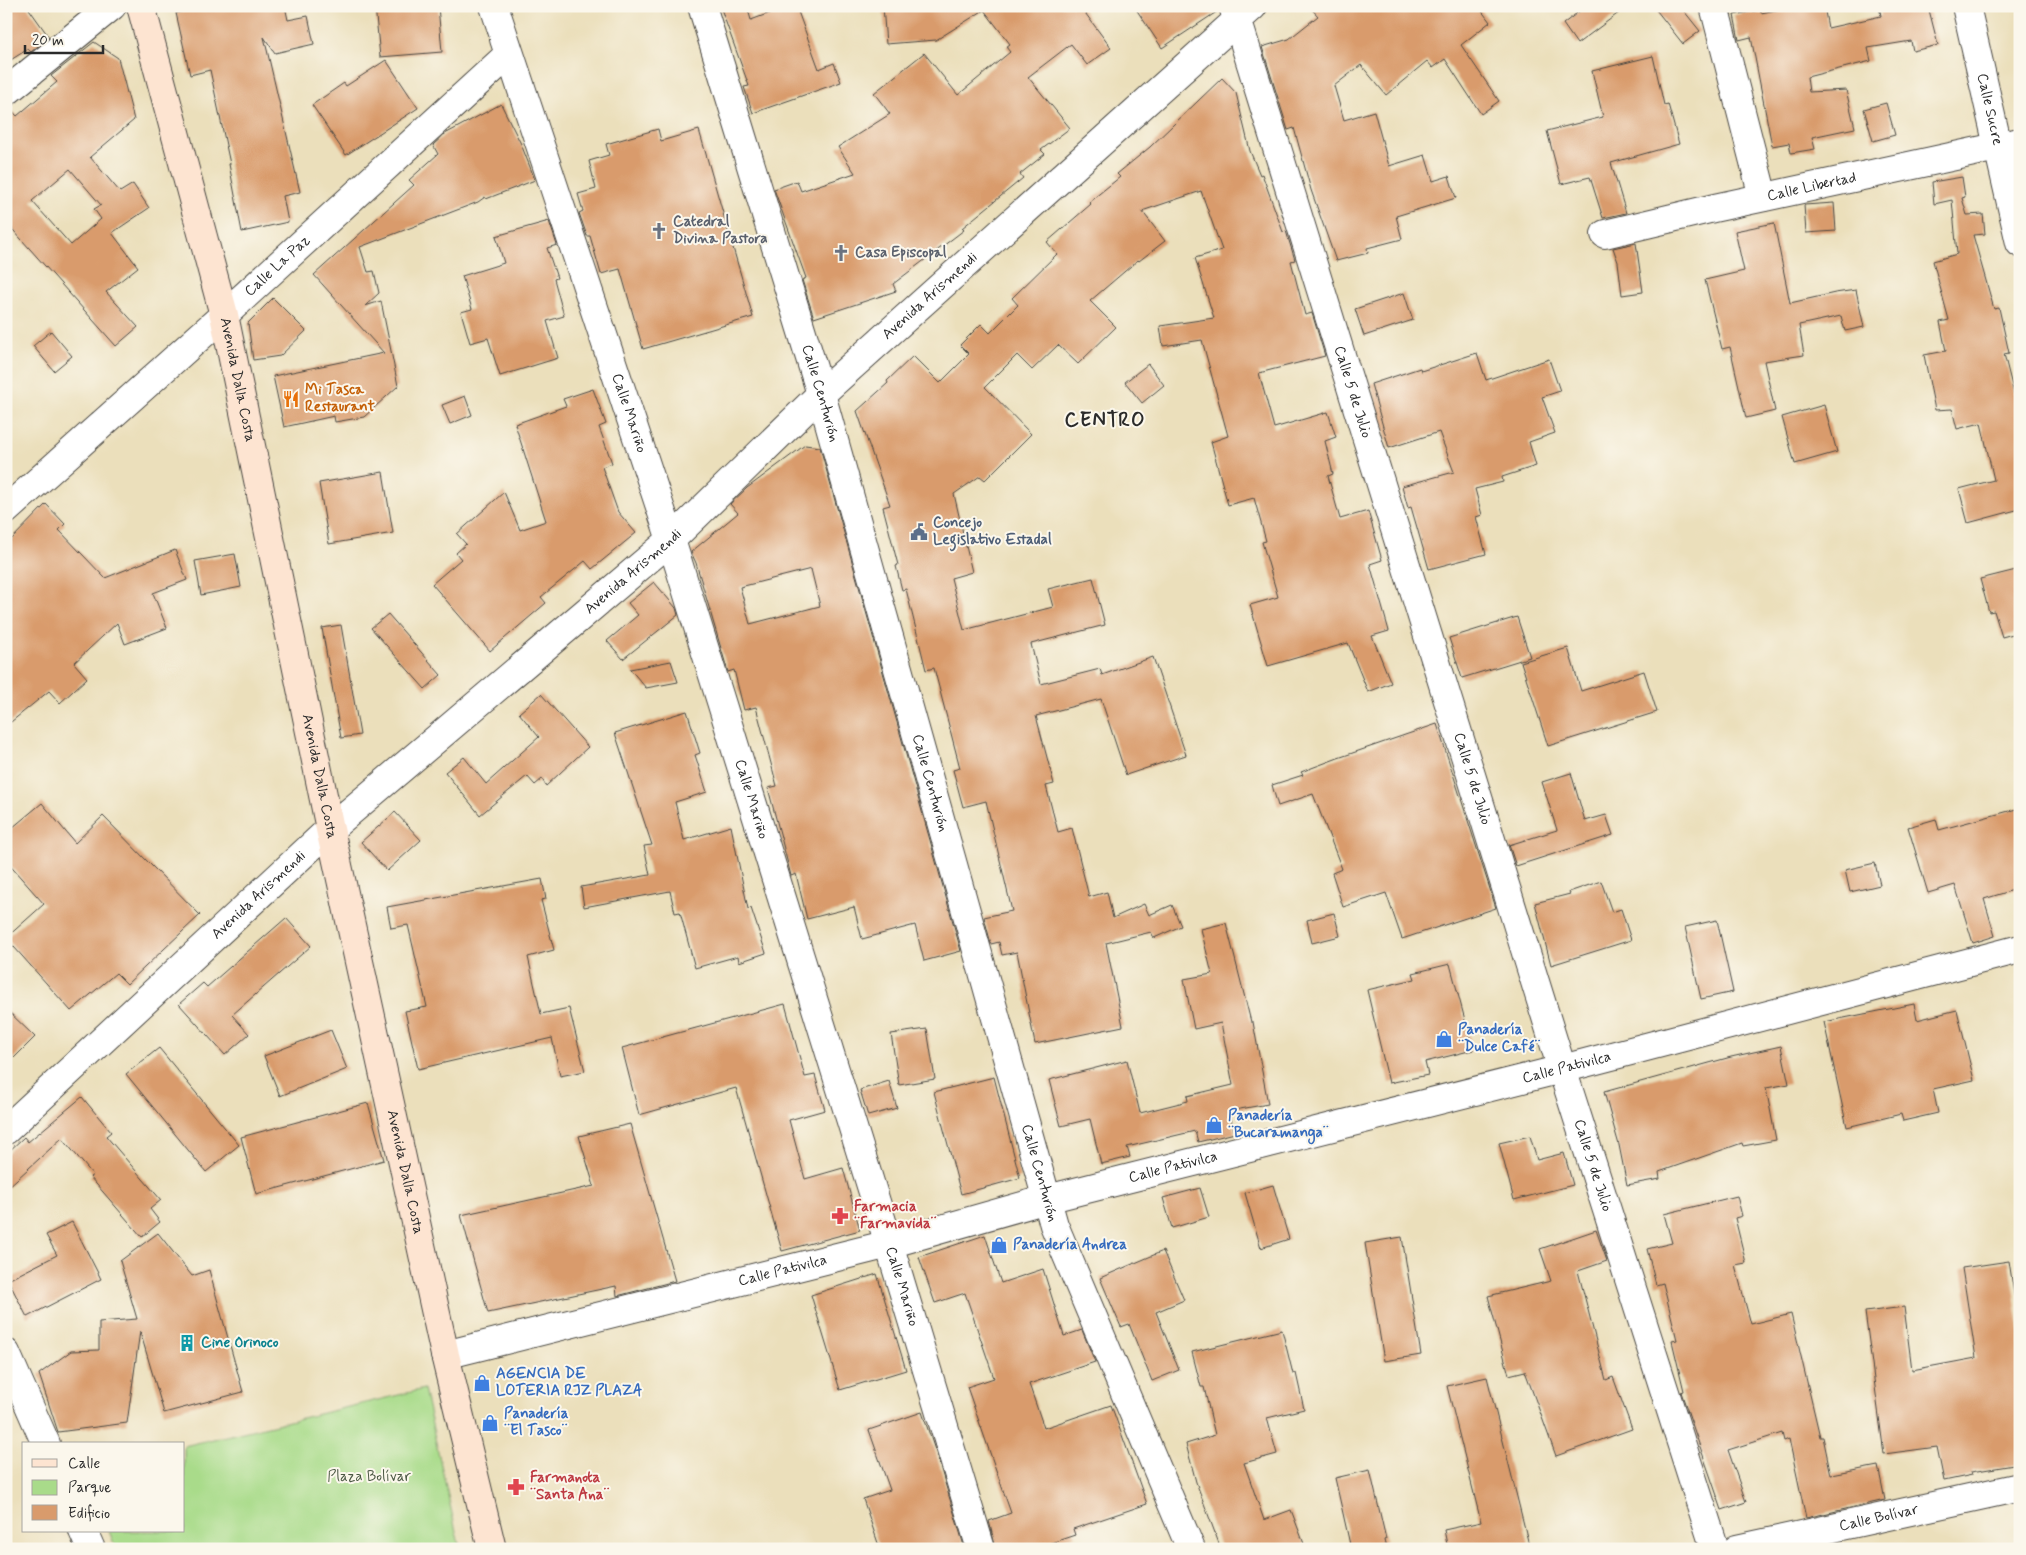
<svg xmlns="http://www.w3.org/2000/svg" width="2026" height="1555" font-family="Mynerve,sans-serif">
<style>
.green{fill:#a9db8a;stroke:#6a835a}
.building{fill:#d99b6c;fill-rule:evenodd}
.lines{fill:none;stroke-linecap:round;stroke-linejoin:round}
.minor-casing{stroke:#484641;stroke-width:30}
.secondary-casing{stroke:#484641;stroke-width:30}
.minor{stroke:#fff;stroke-width:28}
.secondary{stroke:#fde4d1;stroke-width:28}
.labels{text-anchor:middle;dominant-baseline:central;stroke-width:4;stroke-linejoin:round;paint-order:stroke}
.street-label{font-size:15px;fill:#2b2b2b;stroke:#fbf7ec}
.worship-label{font-size:15px;font-weight:bold;fill:#5b616d;stroke:#fbf7ec;text-anchor:start}
.food-label{font-size:15px;font-weight:bold;fill:#c56008;stroke:#fbf7ec;text-anchor:start}
.service-label{font-size:15px;font-weight:bold;fill:#4e5e75;stroke:#fbf7ec;text-anchor:start}
.shop-label{font-size:15px;font-weight:bold;fill:#366cbe;stroke:#fbf7ec;text-anchor:start}
.health-label{font-size:15px;font-weight:bold;fill:#be3a42;stroke:#fbf7ec;text-anchor:start}
.culture-label{font-size:15px;font-weight:bold;fill:#0d838f;stroke:#fbf7ec;text-anchor:start}
.park-label{font-size:15px;fill:#4a5743;stroke:#fbf7ec}
.district-label{font-size:20px;font-weight:bold;letter-spacing:1px;fill:#2b2b2b;stroke:#fbf7ec}
</style>
<rect width="100%" height="100%" fill="#fbf7ec"/>
<filter id="ink" filterUnits="userSpaceOnUse"><feTurbulence type="fractalNoise" baseFrequency=".02" numOctaves="2"/><feDisplacementMap in="SourceGraphic" scale="10" xChannelSelector="R" yChannelSelector="G"/><feConvolveMatrix kernelMatrix="1 2 1 2 8 2 1 2 1" color-interpolation-filters="sRGB"/></filter>
<filter id="wash" filterUnits="userSpaceOnUse"><feTurbulence type="fractalNoise" baseFrequency=".0096" numOctaves="4" result="noise"/><feDisplacementMap in="SourceGraphic" scale="20" xChannelSelector="R" yChannelSelector="G"/><feGaussianBlur stdDeviation="1.12" result="paint"/><feColorMatrix in="noise" values="0 0 0 0 0 0 0 0 0 0 0 0 0 0 0 0 0 1.4 0 .05"/><feComposite in="paint" operator="in"/></filter>
<g filter="url(#wash)">
<rect width="100%" height="100%" fill="#ebdfbb"/>
<!-- green -->
<path class="green" d="M424,1389l36,160h-344l-7,-18h75v-85z"/>
<g id="blocks">
<!-- building -->
<path class="building" d="M6,6h21l22,31 -18,15 -3,-3 -22,14z
M206,6h79l3,14 20,-4 6,28 -39,9 -11,-16 36,155 -17,4 5,26 -46,10 -13,-68h1l-20,-94 -20,5 -14,-62z
M375,6h63l4,46 -62,5z
M720,6h27l4,14 38,-14h7l23,63 15,-6 7,19 -88,31 -9,-26 5,-1z
M883,6h197l31,42 -24,17 -16,-21 -43,33 42,51 -29,22 4,4 -25,20 3,4 -61,50 2,2 -71,54 3,7 -82,27 -12,-38 4,-2 -32,-89 23,-8 4,10 54,-18 -17,-26 52,-33 -16,-21 50,-40 34,42 52,-43 -4,-5 4,-3 -26,-34 -48,30 -50,4z
M1134,6h84v5l-56,37z
M1309,6h169l12,16 -29,23 38,56 -18,13 -36,-55 -12,9 -6,-7 -41,34 -25,-30 -27,21 10,34 30,-9 15,55 36,-11 8,26 16,-5 7,22 -60,18 6,23 -35,9 1,5 -32,8 -25,-71 -17,-62 -6,2 -26,-83 27,-8 29,-23z
M1586,6h42l-51,38 -14,-20z
M1653,6h27l20,25 -17,13z
M1796,6h28l4,22 53,-12 -2,-10h49l10,39 -25,6 -2,-10 -43,7 3,13 -64,16 2,15 37,-2 9,38 -43,9 3,12 -24,4 -2,-10 -17,3 -21,-109 -12,3 -5,-25 26,-5 1,3z
M94,42l24,16 16,62 -44,37 30,35 13,-8 16,24 -37,25 26,34 -32,25 32,35 -22,19 -110,-124v-115h3l8,9 40,-34 -6,-6zM70,169l31,36 -7,4 7,10 -30,26 -39,-44z
M1653,56l11,49 4,-1 11,40 -68,19 15,50 -23,5 -13,-41 -29,7 -14,-53 56,-14 -11,-46z
M386,60l32,48 -72,47 -34,-50 32,-22 2,3z
M1222,78l14,15 14,58 10,24 2,-1 21,58 3,-1 9,29 -4,1 14,54 7,-2 13,43 -66,17 15,55 54,-16 8,25 -11,4 8,33 -5,2 12,43 28,-8 14,49 -12,4 19,67 -17,5 19,47 -23,9 -20,-49 -80,23 -18,-61 28,-8 -16,-55 4,-1 -12,-43 -26,7 -17,-63 17,-6 -26,-96 -39,6 -3,-20 54,-8 -19,-60 27,-8 -21,-59 -59,20 23,30 -26,20 -1,-1 -48,41 26,26 -38,37 -20,-19 -26,25 -15,-15 -32,32 46,47 -46,46 -5,-4 -26,18 18,78 -21,6 13,52 89,-23 -5,-18 45,-11 12,47 -74,19 10,40 59,-15 2,6 51,-18 33,98 -60,20 -25,-76 -65,17 18,68 -8,2 12,46 14,-4 17,69 18,-5 6,26 31,-14 5,11 23,-10 9,21 -27,12 -3,-6 -45,11 17,83 -88,18 -18,-92 -15,3 -3,-13 -8,2 -7,-27 28,-6 -26,-110 -23,6 -10,-37 7,-2 -26,-100 -8,2 -20,-81 -4,1 -6,-24 2,-1 -15,-58 7,-2 -33,-94 31,-28 -1,-2 26,-25 27,27 29,-29 -9,-9 21,-21 9,9 28,-28 -6,-7 45,-44 -10,-12 44,-38 -2,-2 31,-25 -3,-3 33,-27z
M1886,103l9,32 -22,6 -9,-32z
M501,104l20,40 14,36 -49,19 -1,-2 -7,5 -118,45 8,25 6,-1 5,22 -14,13 16,-5 17,85 -34,31 -29,5 -1,-6 -50,11 -11,-51 111,-23 -70,-78 100,-90 -5,-5 29,-26 -5,-9 12,-11z
M658,129l3,12 38,-11 54,187 -110,32 -23,-80 -19,5 -11,-38h-3l-8,-23 4,-2 -5,-17 18,-5 -7,-28 20,-6 -3,-11z
M1962,177l3,20 -3,1 5,17 16,-1 2,20 -12,1 21,74 5,-1 10,45 -5,1 10,40 6,-1v116l-52,14 -9,-34 35,-9 -13,-57 -24,6 -5,-20 -17,1 -11,-55 22,-4 -6,-29 9,-2 -16,-59 24,-7 -5,-54 -18,4 -2,-22z
M1834,203l2,28 -30,2 -2,-28z
M549,221l8,24 -10,3 10,30 -3,1 10,37 -17,5 11,37 -58,18 -12,-38 -18,5 -9,-31 11,-3 -10,-33 42,-13 -8,-27z
M1774,223l16,80 45,-10 21,-3 8,37 -19,4 -4,-15 -42,9 5,30 -40,6 11,50 -29,7 -16,-71 -8,2 -17,-69 39,-9 -9,-40z
M1636,243l7,49 -21,3 -4,-33 -5,-14z
M1404,293l9,27 -49,16 -9,-27z
M273,298l33,33 -26,25 -27,4 -5,-37z
M51,331l21,25 -18,15 -21,-25z
M1477,353l9,27 63,-21 11,32 -18,6 13,36 -26,9 7,24 -34,11 1,5 -28,7 7,26 -6,2 10,37 -57,15 -18,-62 -3,1 -6,-22 52,-14 -15,-40 -50,16 -18,-64 49,-16 1,3z
M1148,364l16,21 -22,18 -17,-21z
M593,389l13,35 -7,3 13,36 -10,4 16,45 18,21 -44,36 -7,-8 -44,36 5,6 -56,48 -58,-67 29,-25 -5,-6 10,-9 -9,-10 47,-42 16,38 26,-9 -31,-97 51,-18 -3,-7z
M465,396l7,19 -22,9 -8,-19z
M1824,405l13,47 -42,12 -13,-47z
M805,445l15,2 141,504 -37,10 -9,-36 -53,14 -8,-32 -47,12 -11,-45 -5,2 -3,-12 -20,-76 9,-2 -21,-79 -12,3 -10,-40 -6,2 -32,-109 -5,-11 47,-39 -8,-9 17,-16zM811,569l9,37 -70,18 -10,-37z
M383,472l10,61 -64,11 -10,-61z
M46,504l19,20 -6,6 46,48 70,-28 12,30 -34,13 14,35 -42,16 -8,-21 -43,40 13,15 -27,25 -11,-12 -43,35v-181z
M235,554l6,33 -40,8 -6,-34z
M2020,569v63l-18,5 -8,-26 -5,1 -9,-33z
M654,582l22,26 2,7 -55,44 -16,-18 31,-26 -10,-12z
M388,614l53,61 -16,14 -54,-61z
M1517,617l13,40 -68,21 -13,-40z
M341,625l19,110 -19,3 -19,-110z
M1568,648l13,43 63,-20 13,41 -109,34 -27,-84z
M671,661l7,21 -32,6 -16,-19z
M541,694l47,53 -42,39 -4,-7 -7,6 -8,-9 -47,39 -35,-43 19,-15 22,27 53,-47 -20,-24z
M687,711l13,42 -5,2 12,37 -32,10 9,38 47,-14 17,83 3,-1 15,45 -27,9 -1,-6 -43,12 -15,-56 -5,1 -5,-22 -86,16 -3,-20 69,-12 -6,-29 8,-1 -37,-112z
M1437,724l59,184 -94,31 -16,-46 -43,14 -11,-34 10,-4 -29,-75 -35,12 -6,-21 31,-10 -2,-3 37,-14z
M1571,773l14,48 21,-6 7,20 -97,31 -7,-21 48,-15 -15,-48z
M42,803l33,40 28,-27 97,99 -73,69 -11,-11 -45,38 -65,-73 38,-34 -38,-43v-28z
M2020,808v80l-36,11 11,37 -22,7 -18,-58 -27,8 -20,-66 28,-8 3,11z
M395,812l26,28 -34,31 -26,-29z
M1875,863l5,22 -30,7 -5,-22z
M542,879l4,20 -5,1 13,50 -26,7 13,57 28,-6 16,63 -25,5 -8,-38 -134,31 -13,-58 22,-4 -19,-82 -17,3 -4,-21z
M1601,881l11,31 9,-3 10,31 -80,25 -16,-62 35,-9 -1,-2z
M1334,913l6,23 -28,7 -5,-23z
M286,918l25,28 -79,69 17,19 -24,21 -46,-51 24,-21 4,4z
M1717,920l16,72 -32,7 -16,-72z
M1226,923l25,99h2l15,82 -39,7 6,22 -37,9 -3,-11 -68,16 3,10 -29,7 -11,-45 -29,7 -12,-46 78,-20 13,53 48,-12 -1,-5 46,-11 -12,-62 -27,6 -10,-50 28,-5 -11,-45z
M1450,964l23,86 -48,12 3,13 -39,8 -22,-93 48,-11 -2,-6z
M785,1004l20,73 10,-2 10,35 -36,10 16,59 38,-11 17,62 -78,21 -46,-163 -97,27 -17,-67z
M1914,1004l3,16 40,-10 17,70 -41,9 5,24 -35,8 -2,-7 -54,13 -23,-105z
M6,1009l29,28 -29,29z
M927,1029l8,50 -36,6 -8,-51z
M331,1030l16,39 -67,27 -16,-40z
M1781,1046l8,38 -23,4 10,52 -33,6 -1,-3 -83,29 1,7 -33,6 -8,-40 -15,-53 127,-35z
M159,1048l80,97 -33,27 -80,-98z
M994,1077l26,101 -59,16 -27,-102z
M889,1081l8,27 -29,8 -8,-26z
M82,1097l29,35 -5,4 55,64 -11,9 10,13 -18,15 -52,-60 3,-2 -31,-37 -56,51v-35l18,-17 4,5z
M368,1103l16,57 -128,34 -15,-57z
M630,1124l45,157 -58,15 -1,-10 -128,27 -27,-98 133,-29 -15,-50z
M1530,1136l7,24 27,-7 9,32 -59,15 -15,-57z
M1273,1185l16,54 -28,9 -16,-55z
M1200,1188l9,29 -37,11 -9,-30z
M1737,1196l5,20 -7,2 11,45 -11,2 16,59 40,-10 29,123h3l8,38 47,-9 7,34 -79,18 -17,-79 -5,2 -2,-8 -54,17 18,52 -24,8 -41,-118 3,-1 -12,-50 5,-1 -14,-57 -7,2 -9,-36 25,-6 -8,-29z
M72,1222l29,57 -74,38 -19,-37 49,-25 -11,-20z
M1596,1230l11,31 -29,10 28,109 7,-3 19,52 -76,27 -31,-85 -16,4 -21,-79 63,-15 -11,-32z
M158,1233l34,43 17,-6 34,122 -79,21 -24,-82 -13,92 -69,9 -19,-58 32,-23 28,-1v-28l38,-3 -17,-58z
M985,1235l16,48 42,-14 21,67 18,-6 13,32 -66,22 15,44 67,-23 36,99 -74,25 2,6 -42,14h-37l-7,-28 22,-8 -44,-126 27,-9 -29,-85 -30,10 -16,-46z
M1402,1237l19,118 -37,6 -19,-118z
M1163,1251l21,49 -28,12 23,58 -27,11 -23,-57 -8,3 -21,-49z
M2009,1261l11,72v131l-49,8 1,3 -28,6 -7,-34 -53,7 -19,-142 39,-5 8,63 64,-12 -14,-90z
M877,1274l29,96 -66,20 -29,-95z
M1282,1330l11,44 3,-1 8,36 -37,9 10,36 -33,9 20,57 27,-10 15,39h-85l-25,-67 -10,-38 29,-9 -11,-48h-3l-9,-35z
M1487,1377l43,172h-82l-4,-19 37,-8 -34,-136z
M922,1412l14,41 29,96h-85l-17,-50 27,-9 -21,-60z
M1370,1470l16,69 -2,1 2,9h-35l-16,-71z"/>
</g>
</g>
<g filter="url(#ink)">
<use href="#blocks" fill-opacity="0" stroke="#484641" stroke-width="1"/>
<g class="lines">
<!-- minor casing -->
<g class="minor-casing">
<g id="minor">
<path id="s1" d="M494,6l177,534 218,704 92,305"/>
<path id="s2" d="M702,6l119,388 233,831 137,324"/>
<path id="s3" d="M1233,6l329,1063 153,480"/>
<path d="M1714,6l49,191"/>
<path id="s4" d="M1966,6l54,237"/>
<path d="M6,92l106,-86"/>
<path id="s5" d="M1605,234l109,-26 306,-66"/>
<path id="s6" d="M6,510l218,-195 285,-261 -5,-15"/>
<path id="s7" d="M6,1130l324,-301 341,-289 150,-146 432,-388"/>
<path d="M6,1353l40,91"/>
<path id="s8" d="M445,1355l444,-111 158,-45 515,-130 458,-120"/>
<path d="M83,1531l8,18"/>
<path id="s9" d="M1737,1549l283,-62"/>
</g>
</g>
<!-- secondary casing -->
<g class="secondary-casing">
<g id="secondary">
<path id="s10" d="M141,6l83,309 106,514 115,526 47,194"/>
</g>
</g>
<!-- minor -->
<use href="#minor" class="minor"/>
<!-- secondary -->
<use href="#secondary" class="secondary"/>
</g>
</g>
<!-- icons -->
<defs>
<g id="church-bare" transform="scale(1.35)"><path d="M-1.2-6h2.4v3.5h3.3v2.4h-3.3V6h-2.4V-.1h-3.3v-2.4h3.3Z" fill="#6b7280" stroke="#fbf7ec" stroke-width="2.5" paint-order="stroke"/></g>
<g id="restaurant-bare" transform="scale(1.35)"><path d="M-5-6h1v4h1v-4h1v4h1v-4h1v5L-1.5 .5V6h-2V.5L-5-1ZM5-6V6H3V1.5H1.5Q1.5-4 5-6Z" fill="#e8710a" stroke="#fbf7ec" stroke-width="2.5" paint-order="stroke"/></g>
<g id="civic-bare" transform="scale(1.35)"><path d="M-.6-6.5H3V-4.5H.6V-3L4-1V1h2V6H-6V1h2V-1L-.6-3ZM-1.2 2.5V6h2.4V2.5Z" fill="#5c6f8a" stroke="#fbf7ec" stroke-width="2.5" paint-order="stroke"/></g>
<g id="shop-bare" transform="scale(1.35)"><path d="M-5-2.5h2.3a2.7 3.5 0 0 1 5.4 0H5L5.5 6h-11ZM-1.5-2.5h3a1.5 2.3 0 0 0-3 0Z" fill="#3f7fe0" stroke="#fbf7ec" stroke-width="2.5" paint-order="stroke"/></g>
<g id="pharmacy-bare" transform="scale(1.35)"><path d="M-2-6h4v4h4v4h-4v4h-4v-4h-4v-4h4Z" fill="#e0444e" stroke="#fbf7ec" stroke-width="2.5" paint-order="stroke"/></g>
<g id="building-bare" transform="scale(1.35)"><path d="M-4-6H4V6H1V3H-1V6H-4ZM-2.5-4.3h1.7v1.8h-1.7ZM.8-4.3h1.7v1.8H.8ZM-2.5-1h1.7V.8h-1.7ZM.8-1h1.7V.8H.8Z" fill="#0f9aa8" stroke="#fbf7ec" stroke-width="2.5" paint-order="stroke"/></g>
</defs>
<g fill-rule="evenodd">
<use href="#church-bare" x="659" y="231"/>
<use href="#church-bare" x="841" y="253"/>
<use href="#restaurant-bare" x="291" y="399"/>
<use href="#civic-bare" x="919" y="532"/>
<use href="#shop-bare" x="1444" y="1039"/>
<use href="#shop-bare" x="1214" y="1125"/>
<use href="#pharmacy-bare" x="840" y="1216"/>
<use href="#shop-bare" x="999" y="1245"/>
<use href="#building-bare" x="187" y="1343"/>
<use href="#shop-bare" x="482" y="1383"/>
<use href="#shop-bare" x="490" y="1423"/>
<use href="#pharmacy-bare" x="516" y="1487"/>
</g>
<g class="labels">
<!-- street labels -->
<g class="street-label">
<text stroke="none"><textPath href="#s4" startOffset="106">Calle Sucre</textPath></text>
<text stroke="none"><textPath href="#s5" startOffset="212">Calle Libertad</textPath></text>
<text stroke="none"><textPath href="#s6" startOffset="365">Calle La Paz</textPath></text>
<text stroke="none"><textPath href="#s7" startOffset="1245">Avenida Arismendi</textPath></text>
<text stroke="none"><textPath href="#s10" startOffset="386">Avenida Dalla Costa</textPath></text>
<text stroke="none"><textPath href="#s3" startOffset="404">Calle 5 de Julio</textPath></text>
<text stroke="none"><textPath href="#s2" startOffset="405">Calle Centurión</textPath></text>
<text stroke="none"><textPath href="#s1" startOffset="429">Calle Mariño</textPath></text>
<text stroke="none"><textPath href="#s7" startOffset="840">Avenida Arismendi</textPath></text>
<text stroke="none"><textPath href="#s10" startOffset="791">Avenida Dalla Costa</textPath></text>
<text stroke="none"><textPath href="#s3" startOffset="809">Calle 5 de Julio</textPath></text>
<text stroke="none"><textPath href="#s2" startOffset="810">Calle Centurión</textPath></text>
<text stroke="none"><textPath href="#s1" startOffset="834">Calle Mariño</textPath></text>
<text stroke="none"><textPath href="#s7" startOffset="345">Avenida Arismendi</textPath></text>
<text stroke="none"><textPath href="#s8" startOffset="1158">Calle Pativilca</textPath></text>
<text stroke="none"><textPath href="#s3" startOffset="1214">Calle 5 de Julio</textPath></text>
<text stroke="none"><textPath href="#s8" startOffset="752">Calle Pativilca</textPath></text>
<text stroke="none"><textPath href="#s10" startOffset="1196">Avenida Dalla Costa</textPath></text>
<text stroke="none"><textPath href="#s2" startOffset="1215">Calle Centurión</textPath></text>
<text stroke="none"><textPath href="#s8" startOffset="348">Calle Pativilca</textPath></text>
<text stroke="none"><textPath href="#s1" startOffset="1344">Calle Mariño</textPath></text>
<text stroke="none"><textPath href="#s9" startOffset="145">Calle Bolívar</textPath></text>
</g>
<!-- worship labels -->
<g class="worship-label">
<text x="673" y="222">Catedral<tspan x="673" dy="17">Divina Pastora</tspan></text>
<text x="855" y="253">Casa Episcopal</text>
</g>
<!-- food labels -->
<g class="food-label">
<text x="305" y="390">Mi Tasca<tspan x="305" dy="17">Restaurant</tspan></text>
</g>
<!-- service labels -->
<g class="service-label">
<text x="933" y="523">Concejo<tspan x="933" dy="17">Legislativo Estadal</tspan></text>
</g>
<!-- shop labels -->
<g class="shop-label">
<text x="1458" y="1030">Panadería<tspan x="1458" dy="17">¨Dulce Café¨</tspan></text>
<text x="1228" y="1116">Panadería<tspan x="1228" dy="17">¨Bucaramanga¨</tspan></text>
<text x="1013" y="1245">Panadería Andrea</text>
<text x="496" y="1374">AGENCIA DE<tspan x="496" dy="17">LOTERIA RJZ PLAZA</tspan></text>
<text x="504" y="1414">Panadería<tspan x="504" dy="17">¨El Tasco¨</tspan></text>
</g>
<!-- health labels -->
<g class="health-label">
<text x="854" y="1207">Farmacia<tspan x="854" dy="17">¨Farmavida¨</tspan></text>
<text x="530" y="1478">Farmanota<tspan x="530" dy="17">¨Santa Ana¨</tspan></text>
</g>
<!-- culture labels -->
<g class="culture-label">
<text x="201" y="1343">Cine Orinoco</text>
</g>
<!-- park labels -->
<g class="park-label">
<text x="369" y="1477">Plaza Bolívar</text>
</g>
<!-- district labels -->
<g class="district-label">
<text x="1105" y="420">CENTRO</text>
</g>
</g>
<!-- margin -->
<rect width="2026" height="1555" fill="none" stroke="#fbf7ec" stroke-width="25"/>
<!-- legend -->
<rect x="22" y="1442" width="162" height="90" fill="#fbf7ec" stroke="#a8a59f"/>
<rect x="32" y="1459" width="25" height="8" fill="#fde4d1" stroke="#a8a59f"/>
<text x="68" y="1468" font-size="15" fill="#2b2b2b">Calle</text>
<rect x="32" y="1480" width="25" height="15" fill="#a9db8a" stroke="#a8a59f"/>
<text x="68" y="1492" font-size="15" fill="#2b2b2b">Parque</text>
<rect x="32" y="1505" width="25" height="15" fill="#d99b6c" stroke="#a8a59f"/>
<text x="68" y="1518" font-size="15" fill="#2b2b2b">Edificio</text>
<!-- scale -->
<path d="M25 45v8h78v-8" fill="none" stroke="#2b2b2b" stroke-width="2.5"/>
<text x="32" y="45" font-size="15" fill="#2b2b2b" stroke="#fbf7ec" stroke-width="4" paint-order="stroke">20 m</text>
</svg>
